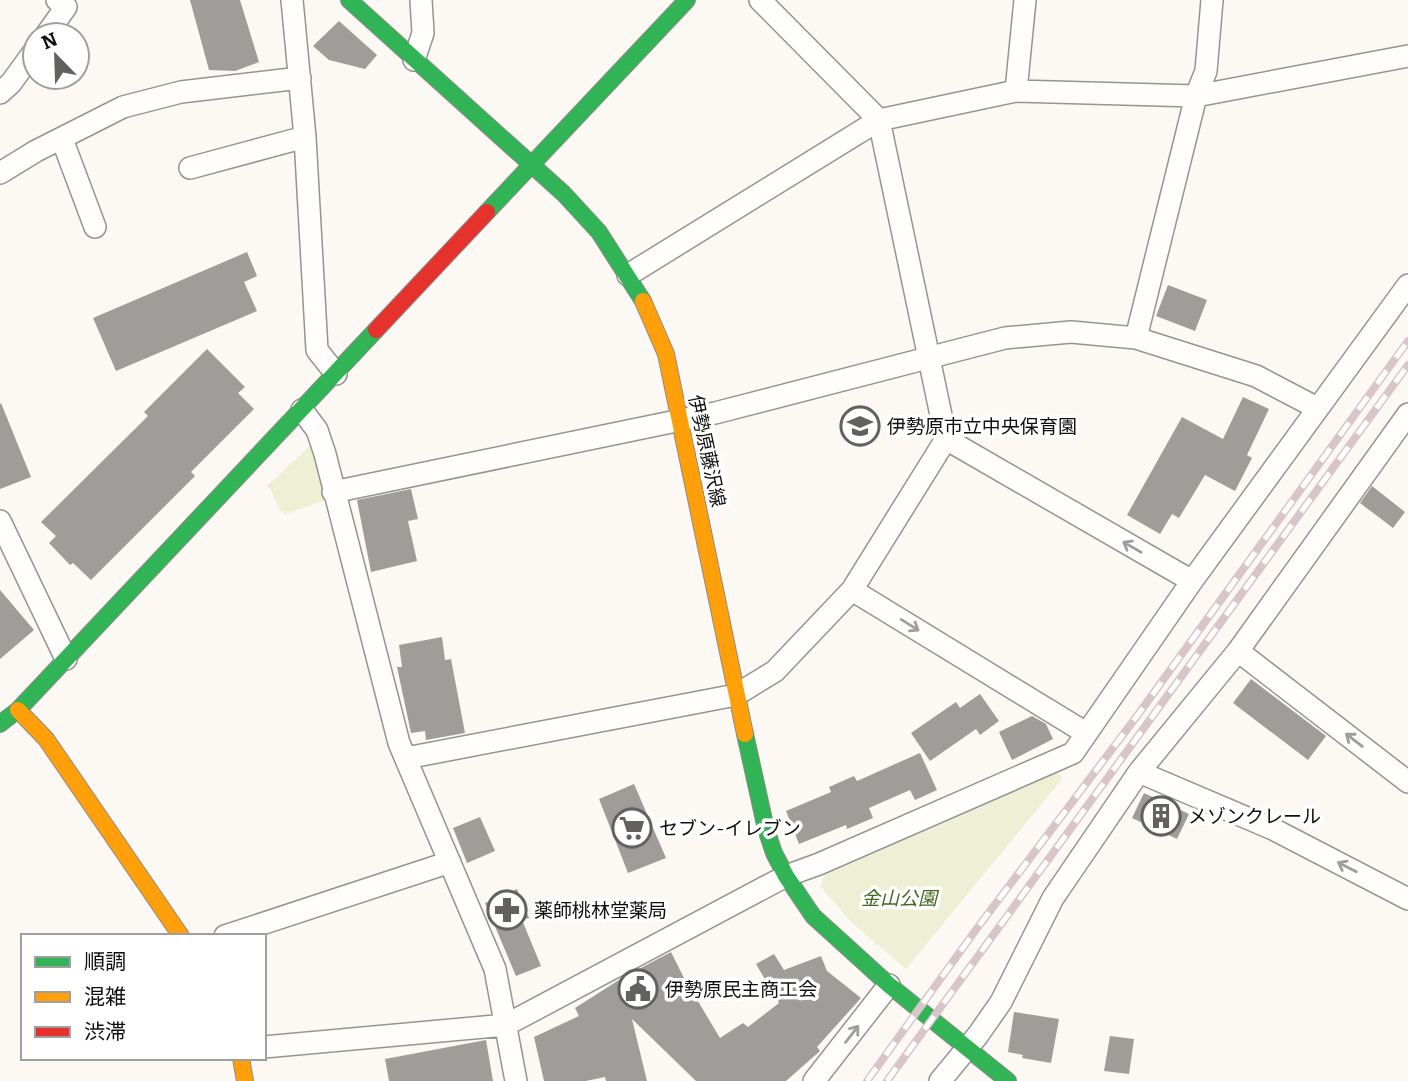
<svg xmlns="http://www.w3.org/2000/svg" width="1408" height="1081" font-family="Bitter,'Noto Sans JP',serif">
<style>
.green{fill:#edf0d4}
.building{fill:#a09c99}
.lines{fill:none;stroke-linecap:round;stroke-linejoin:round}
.street-casing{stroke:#969492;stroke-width:24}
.fast-casing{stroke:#8c8b89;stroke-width:18}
.slow-casing{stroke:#8c8b89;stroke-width:18}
.jam-casing{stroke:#8c8b89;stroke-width:18}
.street{stroke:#fffefd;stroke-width:21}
.fast{stroke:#30b455;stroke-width:16}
.slow{stroke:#ff9f0a;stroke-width:16}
.jam{stroke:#e5322d;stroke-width:16}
.rail-casing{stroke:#d8c5ca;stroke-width:8}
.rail{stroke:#fff;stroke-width:5;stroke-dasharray:16;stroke-linecap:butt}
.oneway{stroke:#9f9e9e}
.labels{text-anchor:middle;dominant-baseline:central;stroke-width:7;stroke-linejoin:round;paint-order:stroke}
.poi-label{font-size:19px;fill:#0f0f0f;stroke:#fff;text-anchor:start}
.street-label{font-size:19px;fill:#0f0f0f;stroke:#fff}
.park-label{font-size:19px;font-style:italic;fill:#41681e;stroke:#fff}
</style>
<rect width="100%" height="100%" fill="#fcf8f4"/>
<!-- green -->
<path class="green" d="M313,443l16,56 -44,15 -5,-4 -10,-22 -4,-1z
M1057,773l6,5 -157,191 -54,-46 -32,-37 5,-11z"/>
<!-- building -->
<path class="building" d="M190,0h50l19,62 -24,9 -26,-1z
M339,21l38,34 -12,14 -36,-9 -16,-14z
M247,252l10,24 -13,6 13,29 -141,60 -23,-53z
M1168,285l39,15 -12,31 -39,-15z
M207,349l38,38 -7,6 16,16 -63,63 4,4 -104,104 -18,-17 -3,2 -21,-22 7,-7 -15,-14 107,-106 -4,-4z
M1243,397l26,12 -22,46 5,3 -17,33 -30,-16 -26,43 -7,-4 -12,20 -33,-19 55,-98 41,22z
M1,403l30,74 -31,12v-85z
M1372,486l33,26 -12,16 -33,-25z
M411,489l7,30 -10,2 9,40 -46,11 -14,-72z
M0,590l34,40 -34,29z
M442,637l3,23 6,-1 14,74 -39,7 -1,-9 -14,2 -14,-66h5l-3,-22z
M1251,679l75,57 -18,24 -75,-57z
M980,694l19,27 -19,14 -4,-6 -46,32 -19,-28 45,-31 4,6z
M1032,716l14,8 7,15 -41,21 -13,-28z
M920,753l17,37 -22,10 -5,-10 -41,18 4,10 -26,11 -1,-4 -47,19 -13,-33 45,-19 -2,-5 25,-11 3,5z
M634,784l32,74 -38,15 -29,-74z
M1144,793l45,21 -12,25 -45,-21z
M480,817l15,34 -28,12 -14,-35z
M517,889l12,29 -7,2 19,46 -25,10 -31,-73z
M671,952l13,26 36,60 23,-15 5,4 31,-24 -23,-39 18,-10 10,16 37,-14 6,15 34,27 -44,49 3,4 -34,30h-90l-64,-62 15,62h-41l-1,-4 -19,4h-42l-10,-44 45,-21 -4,-8 47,-30z
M1014,1012l45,7 -8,44 -29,-5 1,-3 -15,-3z
M1110,1036l24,3 -5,35 -25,-3z
M486,1040l7,41h-104l-4,-22z"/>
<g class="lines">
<!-- street casing -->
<g class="street-casing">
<path id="street" d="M292,0l13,137 12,213 19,24
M46,35l20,-28 -9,-7
M414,60l9,-27 -2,-33
M1016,91l9,-91
M0,93l11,-10 24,-33
M62,139l33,88
M190,168l115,-31
M0,173l36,-22 87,-44 58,-15 119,-14
M628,275l251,-155 137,-29 180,5 212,-40
M1136,338l60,-242 10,-25 6,-71
M302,410l15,20 8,24 74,289 96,226 21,112
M946,439l246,142
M333,492l382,-79 290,-75 66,-6 65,6 120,38 61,32
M0,521l66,138
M852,590l234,143
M1238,651l170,131
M406,758l330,-63 39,-24 77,-81 94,-151 -67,-319 -119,-120
M1139,772l134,57 135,70
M225,936l225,-74
M264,1047l242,-22 280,-149 33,-12 254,-111 119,-172 216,-296
M814,1081l75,-96
M940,1081l38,-46 23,-33 52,-104 86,-126 99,-121 170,-237"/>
</g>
<!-- fast casing -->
<g class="fast-casing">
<path id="fast" d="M349,0l215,194 35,38 44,69
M487,212l200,-212
M0,724l18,-14 358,-380
M745,734l21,95 8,24 12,23 27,40 76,69 119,96"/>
</g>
<!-- slow casing -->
<g class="slow-casing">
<path id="slow" d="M643,301l23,53 79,380
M18,710l28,29 135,197
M241,1058l4,23"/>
</g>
<!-- jam casing -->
<g class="jam-casing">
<path id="jam" d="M376,330l111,-118"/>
</g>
<!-- street -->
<use href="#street" class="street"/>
<!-- fast -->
<use href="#fast" class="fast"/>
<!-- slow -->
<use href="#slow" class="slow"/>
<!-- jam -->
<use href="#jam" class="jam"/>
<!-- rail casing -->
<g class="rail-casing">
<path id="rail" d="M867,1081l108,-150 162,-215 271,-375
M887,1081l521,-716"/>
</g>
<!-- rail -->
<use href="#rail" class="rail"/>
</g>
<!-- one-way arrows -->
<defs><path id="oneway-shaft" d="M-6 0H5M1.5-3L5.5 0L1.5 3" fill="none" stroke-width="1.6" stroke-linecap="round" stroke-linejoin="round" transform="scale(1.75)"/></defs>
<g class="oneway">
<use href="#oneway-shaft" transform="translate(1132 547) rotate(-150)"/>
<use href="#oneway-shaft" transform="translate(910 625) rotate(32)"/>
<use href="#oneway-shaft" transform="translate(1354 740) rotate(-142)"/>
<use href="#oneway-shaft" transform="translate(1347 867) rotate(-153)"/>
<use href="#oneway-shaft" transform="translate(852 1034) rotate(-52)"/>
</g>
<!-- icons -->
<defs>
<g id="school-ring" transform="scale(2.0125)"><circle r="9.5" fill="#fff" stroke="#62615f" stroke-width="1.5"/><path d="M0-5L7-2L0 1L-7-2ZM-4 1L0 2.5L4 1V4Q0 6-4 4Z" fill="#62615f"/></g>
<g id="building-ring" transform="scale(2.0125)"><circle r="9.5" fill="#fff" stroke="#62615f" stroke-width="1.5"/><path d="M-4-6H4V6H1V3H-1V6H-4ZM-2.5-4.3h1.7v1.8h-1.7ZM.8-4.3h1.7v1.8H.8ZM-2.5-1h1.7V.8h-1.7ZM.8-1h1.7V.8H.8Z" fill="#62615f"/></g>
<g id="supermarket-ring" transform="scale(2.0125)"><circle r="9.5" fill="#fff" stroke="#62615f" stroke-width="1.5"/><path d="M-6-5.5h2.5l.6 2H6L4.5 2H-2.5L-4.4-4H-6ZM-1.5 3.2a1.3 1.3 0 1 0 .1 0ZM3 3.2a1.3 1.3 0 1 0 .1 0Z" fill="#62615f"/></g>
<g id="pharmacy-ring" transform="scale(2.0125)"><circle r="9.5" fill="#fff" stroke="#62615f" stroke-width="1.5"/><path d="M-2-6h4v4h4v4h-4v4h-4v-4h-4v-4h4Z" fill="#62615f"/></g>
<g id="civic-ring" transform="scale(2.0125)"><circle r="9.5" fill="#fff" stroke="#62615f" stroke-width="1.5"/><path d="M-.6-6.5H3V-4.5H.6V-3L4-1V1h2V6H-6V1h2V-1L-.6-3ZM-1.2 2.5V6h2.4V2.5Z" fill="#62615f"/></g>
</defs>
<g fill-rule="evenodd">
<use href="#school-ring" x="860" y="426"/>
<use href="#building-ring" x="1161" y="816"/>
<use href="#supermarket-ring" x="632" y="828"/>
<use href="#pharmacy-ring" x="507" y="910"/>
<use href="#civic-ring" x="638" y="989"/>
</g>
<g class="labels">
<!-- poi labels -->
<g class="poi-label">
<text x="887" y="426">伊勢原市立中央保育園</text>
<text x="1188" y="816">メゾンクレール</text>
<text x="659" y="828">セブン-イレブン</text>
<text x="534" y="910">薬師桃林堂薬局</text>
<text x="665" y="989">伊勢原民主商工会</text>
</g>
<!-- street labels -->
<g class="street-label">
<text transform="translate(707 451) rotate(78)">伊勢原藤沢線</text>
</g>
<!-- park labels -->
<g class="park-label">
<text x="899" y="898">金山公園</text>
</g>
</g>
<!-- legend -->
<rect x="21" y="934" width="245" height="126" fill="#ffffff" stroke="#9f9f9f" stroke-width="2"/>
<rect x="35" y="957" width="35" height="10" fill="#30b455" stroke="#9f9f9f" stroke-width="2"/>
<text x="84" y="969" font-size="21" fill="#0f0f0f">順調</text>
<rect x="35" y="992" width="35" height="10" fill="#ff9f0a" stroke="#9f9f9f" stroke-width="2"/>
<text x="84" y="1004" font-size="21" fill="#0f0f0f">混雑</text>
<rect x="35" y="1027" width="35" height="10" fill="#e5322d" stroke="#9f9f9f" stroke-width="2"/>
<text x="84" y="1039" font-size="21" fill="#0f0f0f">渋滞</text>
<!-- north arrow -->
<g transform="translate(56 56) rotate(337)"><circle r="33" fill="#ffffff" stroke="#9f9f9f" stroke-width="2"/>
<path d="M0-5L12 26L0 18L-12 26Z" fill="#62615f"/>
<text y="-10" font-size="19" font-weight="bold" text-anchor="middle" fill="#0f0f0f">N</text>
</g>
</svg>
